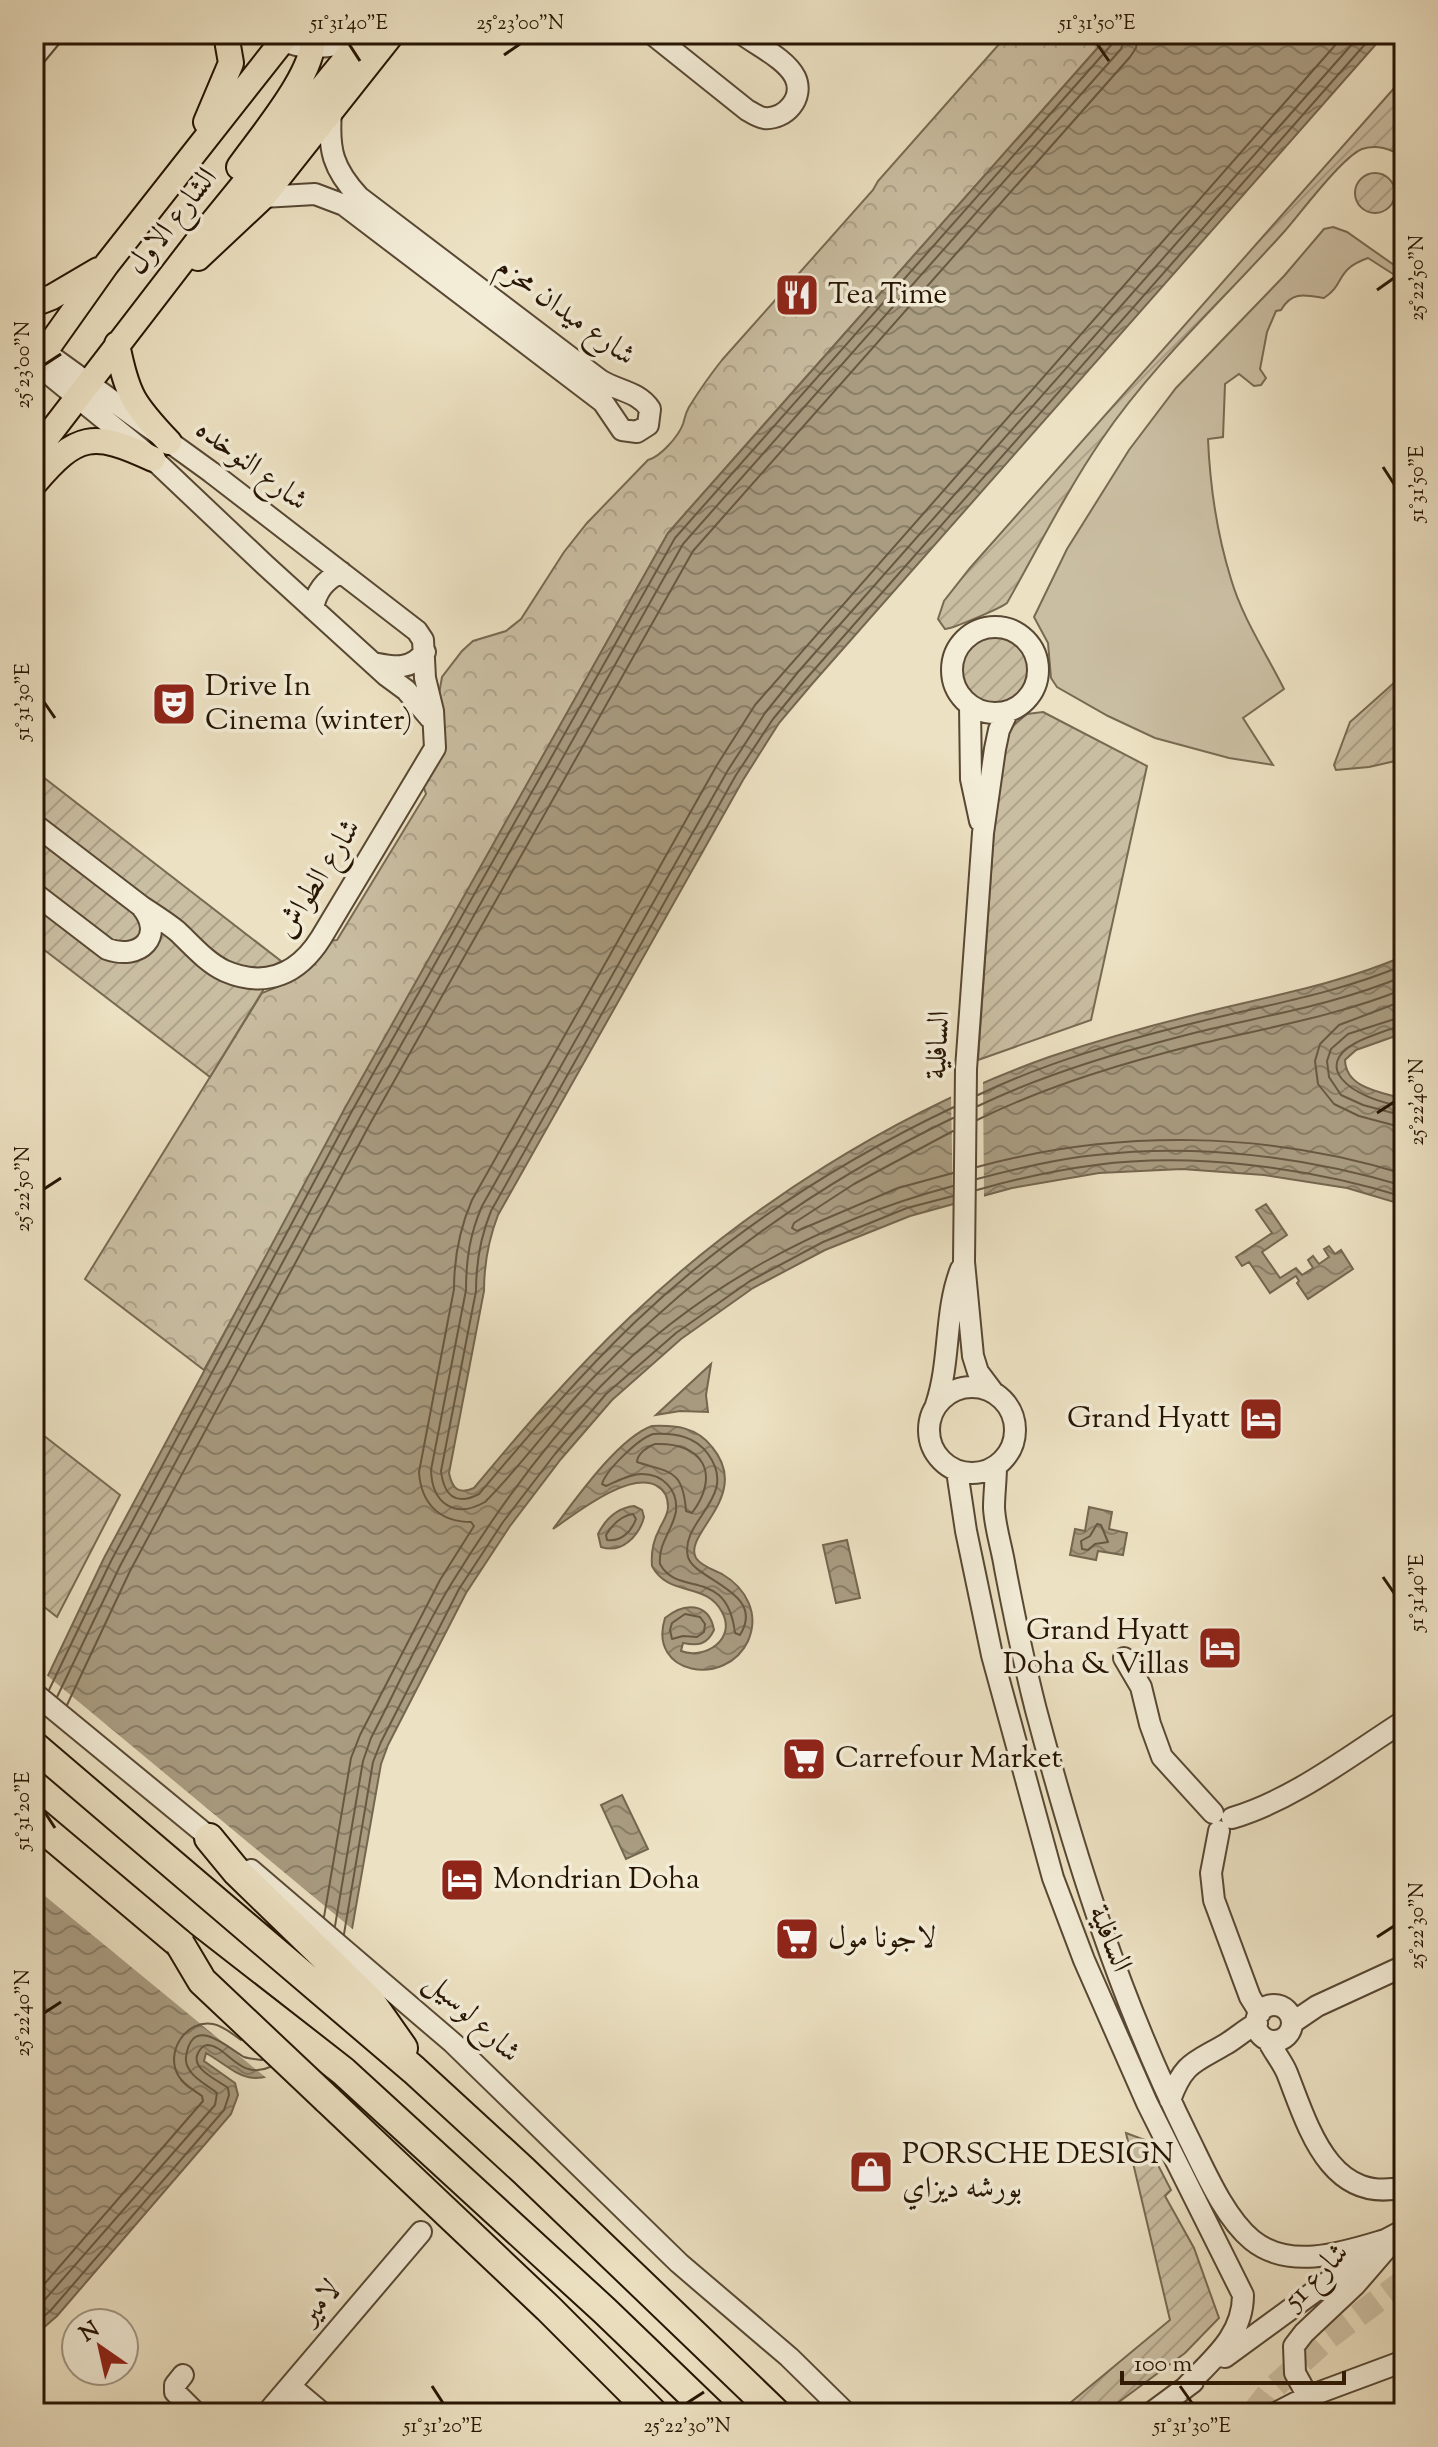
<svg xmlns="http://www.w3.org/2000/svg" width="1438" height="2447" font-family="'Sorts Mill Goudy',Amiri,serif">
<style>
.grass{fill:#cabea2;stroke:#786a52;stroke-width:2}
.park{fill:url(#park-crowns);stroke:#786a52;stroke-width:2}
.garden{fill:url(#garden-furrows);stroke:#786a52;stroke-width:2}
.water{fill:url(#water-waves);stroke:#75664f;stroke-width:2}
.pier{fill:#ece1c2}
.lines{fill:none;stroke-linecap:round;stroke-linejoin:round}
.shore{stroke:#685842;stroke-width:2}
.major-tunnel{stroke:#cec2a5;stroke-width:24;stroke-dasharray:24 12;stroke-linecap:butt}
.minor-casing{stroke:#584833;stroke-width:24}
.major-casing{stroke:#261503;stroke-width:28}
.highway-casing{stroke:#261503;stroke-width:32}
.minor{stroke:#f3ecd7;stroke-width:20}
.major{stroke:#ece1c2;stroke-width:24}
.highway{stroke:#ece1c2;stroke-width:28}
.highway-bridge-casing{stroke:#261503;stroke-width:32;stroke-linecap:butt}
.highway-bridge{stroke:#ece1c2;stroke-width:28}
.ticks{fill:none;stroke:#261503;stroke-width:3}
.labels{text-anchor:middle;dominant-baseline:central;stroke-width:7;stroke-linejoin:round;paint-order:stroke}
.street-label{font-size:30px;fill:#261503;stroke:#f3ecd7}
.poi-label{font-size:30px;fill:#261503;stroke:#f3ecd7;text-anchor:start}
.neatline{fill:none;stroke:#261503;stroke-width:3}
.ticks-label{font-size:20px;text-anchor:middle;fill:#261503}
</style>
<defs>
<pattern id="park-crowns" width="20" height="18" patternUnits="userSpaceOnUse" patternTransform="scale(2)"><rect width="20" height="18" fill="#cabea2"/><path d="M2 6a3 3 0 1 1 6 0M12 15a3 3 0 1 1 6 0" fill="none" stroke="#ada28a"/></pattern>
<pattern id="garden-furrows" width="10" height="10" patternUnits="userSpaceOnUse" patternTransform="scale(2)"><rect width="10" height="10" fill="#cabea2"/><path d="M-1 1l2-2M0 10L10 0M9 11l2-2" fill="none" stroke="#ada28a"/></pattern>
<pattern id="water-waves" width="16" height="10" patternUnits="userSpaceOnUse" patternTransform="scale(2)"><rect width="16" height="10" fill="#a99c81"/><path d="M0 5q4-4 8 0t8 0" fill="none" stroke="#897e67"/></pattern>
</defs>
<rect width="100%" height="100%" fill="#ece1c2"/>
<filter id="stains"><feTurbulence type="fractalNoise" baseFrequency=".0025" numOctaves="4"/><feColorMatrix values="0 0 0 0 .2 0 0 0 0 .09 0 0 0 0 .02 0 0 0 .5 -.17"/></filter>
<radialGradient id="worn" r=".72"><stop offset=".6" stop-color="#630" stop-opacity="0"/><stop offset="1" stop-color="#630" stop-opacity=".3"/></radialGradient>
<!-- grass -->
<path class="grass" d="M1333,227l14,5 57,40v9l-36,-23c-34,12 -22,26 -44,40 -19,-3 -32,-7 -43,12l-5,1 -9,21 -7,37 6,9 -5,7 -7,1 -15,-12 -14,10 -2,53 -15,2c2,47 9,95 23,140 11,38 35,74 53,110l-41,29 30,47 -44,-7 -74,-20 -47,-22 -51,-29 -6,-9 -3,-35 -14,-26 33,-68 62,-99 47,-62 108,-112 40,-47z"/>
<!-- park -->
<path class="park" d="M1008,34h102l-442,499 -204,364 -260,473 -119,-91 177,-286c37,-14 44,-20 66,-52l9,-1 89,-146 -3,-9 21,-42 -5,-49 3,-17 20,-26 11,-10 33,-10 15,-12 43,-67 23,-29 61,-63c12,-3 30,-23 35,-36 2,-6 2,-10 6,-17 10,-16 21,-32 33,-47l151,-170 5,-9z"/>
<!-- garden -->
<path class="garden" d="M1404,77v23l-5,5 5,5 -1,46c-13,-7 -26,-12 -41,-7 -21,9 -62,65 -79,84 -61,68 -130,131 -181,206 -36,53 -64,109 -95,164 -6,5 -55,26 -62,26l-7,-10 6,-18 26,-33z
M1355 193a20 20 0 1 1 40 0a20 20 0 1 1-40 0Z
M960 669a35 35 0 1 1 70 0a35 35 0 1 1-70 0Z
M1404,674v85l-35,8 -33,3 -2,-5 16,-43z
M1043,712l104,54 -56,254 -113,40 19,-273 13,-59 17,-14z
M34,770l247,191 -71,116 -176,-135z
M34,1428l86,67 -63,122 -23,-18z
M1126,2133l19,7 26,50 -6,6 29,52 25,70 -34,35 -81,60h-46l112,-93z"/>
<!-- water -->
<path class="water" d="M1110,34h275l-573,650 -33,39 -36,57 -245,435c-10,26 -14,48 -14,76l-35,182c3,15 9,22 25,15 49,-59 99,-117 155,-170 116,-111 268,-207 420,-261 47,-16 96,-30 145,-42 71,-18 143,-30 210,-59v77l-48,17 -11,10c1,29 37,32 59,39v106l-57,-17 -83,-13 -82,-6 -83,4 -87,15 -102,28 -85,34 -72,38 -72,51 -69,61 -51,59 -51,67 -44,67 -78,152 -7,19 -36,205 -62,102c-38,17 -46,0 -77,-18l-2,8 31,22 3,12 -7,19 -174,202 -23,20v-631l70,-147 241,-450 323,-575z
M1266,1204l21,31 -25,17 18,26 16,-10 6,7 11,-7 -5,-8 5,-4 6,8 10,-7 -5,-8 5,-3 6,8 6,-4 12,19 -45,30 -11,-16 2,-2 -3,-5 -26,17 -21,-31 -7,4 -6,-9 36,-24 -16,-23z
M711,1364l-5,31 2,17 -28,-1 -24,4z
M652,1426c23,-1 45,1 60,21 41,49 -30,87 -16,111 5,8 18,12 26,16 24,14 38,40 26,67 -22,47 -101,34 -83,-23 19,-16 44,-16 49,12 -7,15 -16,16 -31,13l-2,8c24,9 56,-12 41,-39 -16,-31 -53,-14 -70,-46 -1,-13 1,-25 7,-36 3,-8 9,-14 9,-23 0,-8 -3,-17 -11,-21 -27,-16 -82,28 -104,43 22,-29 65,-91 99,-103z
M634,1506l8,4 2,7c-5,19 -22,37 -43,30l-3,-13c7,-14 19,-26 36,-28z
M1089,1507l23,5 -3,17 18,4 -4,22 -25,-4 -2,9 -26,-5 5,-26 10,2z
M847,1540l13,58 -24,5 -13,-58z
M622,1795l26,54 -22,10 -25,-54z"/>
<!-- pier -->
<path class="pier" d="M983,1079l1,121 -31,8 -2,-114z
M44,1673l312,259 -7,38 -48,89 -16,15 -15,7 -236,-194v-192z"/>
<g class="lines">
<!-- shore -->
<path class="shore" d="M1404,1004l-12,1 -53,20 -19,19 -5,17 3,23 16,20 25,12 45,12
M1404,1016l-56,18 -17,15 -4,12 2,16 12,18 22,10 41,11
M1404,1026c-10,1 -20,5 -30,9 -77,27 -19,66 30,71
M978,1095c69,-33 146,-55 220,-73 69,-17 140,-29 206,-57
M978,1106c69,-33 145,-55 220,-74 69,-17 140,-28 206,-56
M954,1107c-116,55 -227,127 -320,216 -56,54 -105,112 -155,171 -23,12 -35,2 -38,-23l35,-180c0,-29 4,-53 15,-80l245,-436 37,-56 33,-40 568,-645
M953,1118c-135,65 -260,154 -364,264 -36,39 -67,83 -104,120 -30,17 -53,2 -54,-32l35,-180c0,-31 4,-56 16,-84l246,-436 37,-57 33,-41 563,-638
M977,1120c72,-35 149,-58 226,-77 68,-16 137,-28 201,-54
M977,1167c139,-38 289,-36 427,7
M953,1173l-55,15 -101,43 -5,-3 2,-5 60,-39 99,-53
M977,1179c39,-10 79,-20 119,-24 102,-12 211,2 308,31
M977,1190c39,-11 79,-20 119,-25 98,-13 215,3 308,32
M653,1434c22,-1 42,2 55,20 32,44 -29,66 -20,103 6,23 79,35 52,78l-5,-2c-8,-67 -57,-35 -75,-69 -2,-21 13,-34 16,-53 2,-21 -13,-37 -34,-37 -12,0 -25,7 -36,12l-4,-2c4,-14 36,-45 51,-50z
M655,1444c48,-2 66,30 37,69l-6,-2c-3,-43 -17,-38 -49,-49 0,-8 11,-16 18,-18z
M633,1514l3,5c-5,13 -15,23 -29,21l-1,-5c6,-10 15,-19 27,-21z
M1097,1524l4,1 7,17 -13,2 -7,6 -6,-1 -1,-8 9,-5z
M685,1614l15,3 5,7 -1,8 -7,5 -14,-1 -11,3 -2,-9 2,-7z
M49,1690l62,-129 241,-450 323,-573 438,-495 3,-9
M57,1697l63,-131 241,-450 322,-572 438,-495 5,-15
M67,1705l63,-134 241,-449 322,-571 437,-494 6,-9 2,-14
M324,1917l27,-159 9,-23 80,-155 34,-54 -3,-4c-32,0 -50,-19 -52,-50l35,-183c0,-32 5,-59 18,-89l245,-435 38,-60 590,-671
M335,1926l28,-165 8,-23c27,-52 51,-107 82,-157 42,-68 90,-135 146,-193 96,-99 222,-167 354,-202
M344,1934l29,-172 8,-20 78,-153 44,-67 52,-68 51,-60 70,-61 74,-52 73,-39 84,-34 46,-12
M34,2296l169,-195 -1,-5c-8,-6 -19,-11 -24,-21 -13,-23 8,-56 35,-51 11,2 19,10 28,16
M34,2312l181,-207 2,-12c-11,-9 -33,-19 -31,-36 6,-44 42,-9 58,0 6,2 12,2 18,3
M34,2325l17,-15 173,-200 5,-15 -1,-7c-10,-8 -38,-19 -30,-35 2,-4 4,-7 9,-8 20,0 32,36 63,22"/>
<!-- major-tunnel -->
<path class="major-tunnel" d="M1253,2413l18,-23 58,-53 75,-56"/>
<!-- minor casing -->
<g class="minor-casing">
<path id="minor" d="M273,34c26,20 62,14 91,3
M652,34l95,76c5,3 11,7 17,8 21,2 41,-20 31,-41 -9,-18 -37,-31 -53,-43
M34,57l19,-23
M263,197l52,-3 29,11 259,197 19,28 15,2 11,-7 2,-16c-12,-18 -33,-18 -50,-29l-241,-183c-26,-28 -31,-47 -28,-85
M34,344l177,128 206,159 6,9 2,38 8,33 2,37 -114,190c-22,35 -54,51 -96,33 -19,-9 -33,-26 -48,-40 -11,-9 -24,-17 -36,-25
M34,362l119,97 112,106 122,111 19,14 24,28
M313,609c3,-18 12,-29 28,-37
M952 670a43 43 0 1 1 86 0a43 43 0 1 1-86 0Z
M373,663c21,4 37,8 52,-11
M970,705l1,74 9,42
M34,824l107,82c25,30 -1,55 -34,43l-73,-56
M929 1430a43 43 0 1 1 86 0a43 43 0 1 1-86 0Z
M993,1392l-15,-20 -5,-16 -9,-94 2,-193 17,-236 12,-84 4,-19 9,-19
M936,1405c15,-45 8,-93 25,-136
M996,1466c0,14 -2,28 -2,42 1,20 8,40 11,60 9,47 19,95 31,142 40,150 83,287 152,427 16,32 36,80 64,103 38,31 93,12 133,0
M957,1471l9,60 26,124 61,223 31,82 63,143 96,192c0,42 -32,65 -59,94
M1124,1658l17,29 9,37 12,33 51,56
M34,1693l186,153
M1232,1818c63,-19 117,-62 172,-97
M1219,1831l-8,42 3,27 36,97 10,16
M251,1870l202,173 226,220 110,94 57,56
M1256 2023a18 18 0 1 1 36 0a18 18 0 1 1-36 0Z
M1292,2023l25,-17 87,-40
M1268,2040c5,11 14,21 19,33 21,53 42,132 117,114
M1170,2100c14,-38 24,-37 56,-56 10,-6 20,-15 31,-21
M1225,2357l160,-117 19,-10
M183,2375l-8,10v7l21,21
M290,2386l32,27
M281,2397l19,16
M267,2413l154,-181
M1151,2413l42,-31
M1276,2413l31,-16 97,-36
M1317,2413l-22,-40 -1,-27 10,-13 51,-48 32,-37
M1401,2413l3,-3"/>
</g>
<!-- major casing -->
<g class="major-casing">
<path id="major" d="M206,122l25,-59 -5,-29
M239,167c20,-29 81,-99 73,-133
M198,258l65,-61 129,-163
M34,304l18,-7 46,-27
M117,344c10,51 16,60 52,98
M34,367l73,-103 181,-230
M34,454l173,-225 159,-195
M34,484c43,-51 59,-53 119,-25"/>
</g>
<!-- highway casing -->
<g class="highway-casing">
<path id="highway" d="M34,1746l380,324 110,101 252,242
M34,1821l146,123 163,127 262,240 106,102
M209,1838l28,34 133,129 33,47
M327,2099l221,209 105,105"/>
</g>
<!-- minor -->
<use href="#minor" class="minor"/>
<!-- major -->
<use href="#major" class="major"/>
<!-- highway -->
<use href="#highway" class="highway"/>
<!-- highway-bridge casing -->
<g class="highway-bridge-casing">
<path id="highway-bridge" d="M180,1944l22,37 125,118"/>
</g>
<!-- highway-bridge -->
<use href="#highway-bridge" class="highway-bridge"/>
</g>
<!-- ticks -->
<path class="ticks" d="M349,44l11,17M1097,44l12,17M504,55l16,-11M1377,290l17,-12M44,365l17,-11M1383,467l11,17M44,702l11,16M1377,1113l17,-11M44,1189l17,-11M1383,1577l11,16M44,1811l11,17M1377,1937l17,-11M44,2013l17,-11M432,2386l11,17M1180,2386l12,17M687,2403l17,-11"/>
<!-- icons -->
<defs>
<g id="restaurant-square" transform="scale(2.3)"><rect x="-9" y="-9" width="18" height="18" rx="4" fill="#8f2418" stroke="#f3ecd7"/><path d="M-5-6h1v4h1v-4h1v4h1v-4h1v5L-1.5 .5V6h-2V.5L-5-1ZM5-6V6H3V1.5H1.5Q1.5-4 5-6Z" fill="#fff"/></g>
<g id="theatre-square" transform="scale(2.3)"><rect x="-9" y="-9" width="18" height="18" rx="4" fill="#8f2418" stroke="#f3ecd7"/><path d="M-5-5.5Q0-4 5-5.5V0Q5 5 0 6Q-5 5-5 0ZM-3.3-2.5H-1v1.5H-3.3ZM1-2.5H3.3v1.5H1ZM-2.8 1Q0 5.5 2.8 1Z" fill="#fff"/></g>
<g id="hotel-square" transform="scale(2.3)"><rect x="-9" y="-9" width="18" height="18" rx="4" fill="#8f2418" stroke="#f3ecd7"/><path d="M-6-4.5h1.5V1H6V5H4.5V3h-9V5H-6ZM-4 0a1.8 1.8 0 1 1 3.6 0ZM.5 0V-2.5h3Q6-2.5 6 0Z" fill="#fff"/></g>
<g id="supermarket-square" transform="scale(2.3)"><rect x="-9" y="-9" width="18" height="18" rx="4" fill="#8f2418" stroke="#f3ecd7"/><path d="M-6-5.5h2.5l.6 2H6L4.5 2H-2.5L-4.4-4H-6ZM-1.5 3.2a1.3 1.3 0 1 0 .1 0ZM3 3.2a1.3 1.3 0 1 0 .1 0Z" fill="#fff"/></g>
<g id="shop-square" transform="scale(2.3)"><rect x="-9" y="-9" width="18" height="18" rx="4" fill="#8f2418" stroke="#f3ecd7"/><path d="M-5-2.5h2.3a2.7 3.5 0 0 1 5.4 0H5L5.5 6h-11ZM-1.5-2.5h3a1.5 2.3 0 0 0-3 0Z" fill="#fff"/></g>
</defs>
<g fill-rule="evenodd">
<use href="#restaurant-square" x="797" y="295"/>
<use href="#theatre-square" x="174" y="704"/>
<use href="#hotel-square" x="1261" y="1419"/>
<use href="#hotel-square" x="1220" y="1648"/>
<use href="#supermarket-square" x="804" y="1759"/>
<use href="#hotel-square" x="462" y="1880"/>
<use href="#supermarket-square" x="797" y="1939"/>
<use href="#shop-square" x="871" y="2172"/>
</g>
<g class="labels">
<!-- street labels -->
<g class="street-label">
<text transform="translate(173 222) rotate(-52)">الشارع الاول</text>
<text transform="translate(565 312) rotate(36)">شارع ميدان محزم</text>
<text transform="translate(251 466) rotate(37)">شارع النوخده</text>
<text transform="translate(319 879) rotate(-58)">شارع الطواش</text>
<text transform="translate(939 1045) rotate(-87)">السافلية</text>
<text transform="translate(1109 1939) rotate(68)">السافلية</text>
<text transform="translate(472 2018) rotate(43)">شارع لوسيل</text>
<text transform="translate(1317 2277) rotate(-46)">شارع 51</text>
<text transform="translate(321 2303) rotate(-50)">لامير</text>
</g>
<!-- poi labels -->
<g class="poi-label">
<text x="828" y="295">Tea Time</text>
<text x="205" y="687">Drive In<tspan x="205" dy="34">Cinema (winter)</tspan></text>
<text x="1230" y="1419" text-anchor="end">Grand Hyatt</text>
<text x="1189" y="1631" text-anchor="end">Grand Hyatt<tspan x="1189" dy="34">Doha &amp; Villas</tspan></text>
<text x="835" y="1759">Carrefour Market</text>
<text x="493" y="1880">Mondrian Doha</text>
<text x="828" y="1939">لاجونا مول</text>
<text x="902" y="2155">PORSCHE DESIGN<tspan x="902" dy="34">بورشه ديزاي</tspan></text>
</g>
</g>
<!-- margin -->
<rect width="1438" height="2447" fill="none" stroke="#ece1c2" stroke-width="88"/>
<!-- north arrow -->
<g transform="translate(100 2347) rotate(326)"><circle r="38" fill="#f3ecd7" stroke="#a19682" stroke-width="2"/>
<path d="M0-6L14 30L0 20L-14 30Z" fill="#8f2418"/>
<text y="-12" font-size="22" font-weight="bold" text-anchor="middle" fill="#261503">N</text>
</g>
<!-- scale -->
<path d="M1122 2371v12h222v-12" fill="none" stroke="#261503" stroke-width="4"/>
<text x="1134" y="2371" font-size="24" fill="#261503" stroke="#f3ecd7" stroke-width="6" paint-order="stroke">100 m</text>
<rect x="44" y="44" width="1350" height="2359" class="neatline"/>
<g class="ticks-label">
<text x="349" y="29">51°31'40"E</text>
<text x="520" y="29">25°23'00"N</text>
<text x="1097" y="29">51°31'50"E</text>
<text transform="translate(1416 278) rotate(-90)" y="7">25°22'50"N</text>
<text transform="translate(22 365) rotate(-90)" y="7">25°23'00"N</text>
<text transform="translate(1416 484) rotate(-90)" y="7">51°31'50"E</text>
<text transform="translate(22 702) rotate(-90)" y="7">51°31'30"E</text>
<text transform="translate(1416 1102) rotate(-90)" y="7">25°22'40"N</text>
<text transform="translate(22 1189) rotate(-90)" y="7">25°22'50"N</text>
<text transform="translate(1416 1593) rotate(-90)" y="7">51°31'40"E</text>
<text transform="translate(22 1811) rotate(-90)" y="7">51°31'20"E</text>
<text transform="translate(1416 1926) rotate(-90)" y="7">25°22'30"N</text>
<text transform="translate(22 2013) rotate(-90)" y="7">25°22'40"N</text>
<text x="443" y="2432">51°31'20"E</text>
<text x="687" y="2432">25°22'30"N</text>
<text x="1192" y="2432">51°31'30"E</text>
</g>
<rect width="100%" height="100%" filter="url(#stains)"/>
<rect width="100%" height="100%" fill="url(#worn)"/>
</svg>
